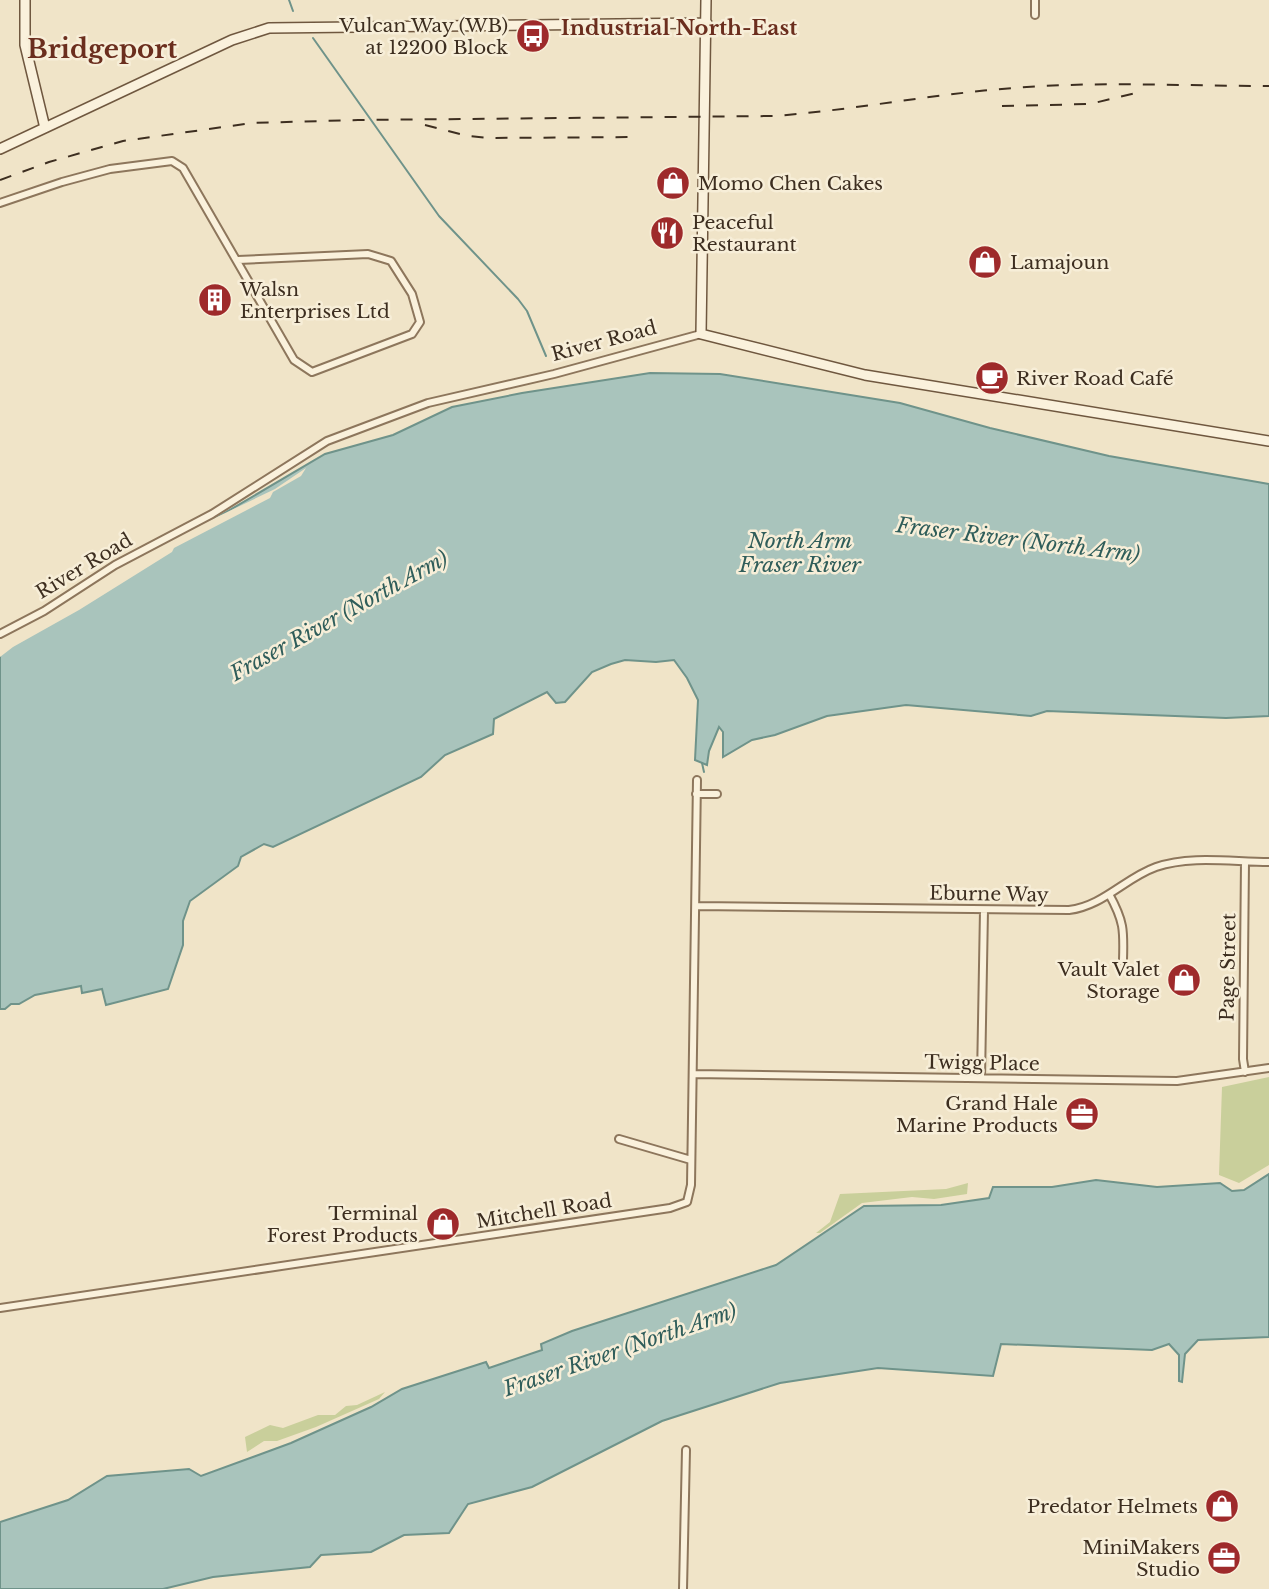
<svg xmlns="http://www.w3.org/2000/svg" width="1269" height="1589" font-family="'Libre Baskerville',serif">
<style>
.green{fill:#c9cf9b}
.water{fill:#a9c4bc;stroke:#6f938a;stroke-width:2}
.pier{fill:#f0e4c8}
.lines{fill:none;stroke-linecap:round;stroke-linejoin:round}
.stream{stroke:#6f938a;stroke-width:2}
.street-casing{stroke:#8d765c;stroke-width:10}
.secondary-casing{stroke:#6f573f;stroke-width:12}
.street{stroke:#faf1dc;stroke-width:6}
.secondary{stroke:#faf1dc;stroke-width:9}
.rail{stroke:#3d2e20;stroke-width:2;stroke-dasharray:12 12;stroke-linecap:butt}
.labels{text-anchor:middle;dominant-baseline:central;stroke-width:5;stroke-linejoin:round;paint-order:stroke}
.poi-label{font-size:19px;fill:#3d2e20;stroke:#f7eed8;text-anchor:end}
.street-label{font-size:19px;fill:#3d2e20;stroke:#f7eed8}
.neighbourhood-label{font-size:21px;font-weight:bold;fill:#6b2e1e;stroke:#f7eed8}
.water-label{font-size:21px;font-style:italic;fill:#2f5d5a;stroke:#f7eed8}
.district-label{font-size:26px;font-weight:bold;fill:#6b2e1e;stroke:#f7eed8}
</style>
<rect width="100%" height="100%" fill="#f0e4c8"/>
<!-- green -->
<path class="green" d="M1269,1077v88l-30,18 -20,-8 3,-88z
M968,1183l-1,11 -33,5 -22,-2 -50,6 -42,30h-4l14,-11 10,-28 106,-5z
M385,1392l-6,7 -63,28 -39,14h-13l-17,11 -2,-15 25,-12 13,3 35,-13h17l11,-9 11,-1z"/>
<!-- water -->
<path class="water" d="M650,373l70,1 180,29 90,25 119,28 160,28v232l-43,2 -179,-7 -16,5 -125,-11 -79,11 -52,19 -23,5 -29,17v-25l-4,-5 -10,24 -2,14 -12,-5 3,-60 -11,-22 -13,-18 -18,2 -31,-2 -14,4 -19,8 -27,30 -9,1 -9,-11 -53,27 -1,15 -48,21 -24,22 -148,70 -9,-3 -23,13 -3,9 -48,35 -7,20v24l-15,44 -62,16 -4,-16 -20,4 -1,-7 -46,9 -16,9h-8l-6,5h-5v-364l325,-191 68,-19 59,-28 70,-14z
M1269,1174v163l-71,3 -13,14 -3,28 -3,-1v-26l-10,-11 -17,6 -151,-6 -8,32 -115,-8 -98,15 -118,38 -130,66 -64,17 -19,29 -45,2 -33,17 -50,3 -11,12 -97,10 -50,12h-163v-67l68,-22 39,-24 82,-7 12,7 90,-33 80,-36 31,-18 84,-27 3,6 53,-18 -1,-6 31,-13 204,-66 88,-59 77,-1 48,-7 4,-11h59l44,-7 61,7 63,-4 12,8 12,-1z"/>
<!-- pier -->
<path class="pier" d="M306,468l-5,8 -28,16 -3,6 -96,50 -2,4 -93,58 -66,37 -13,10v-15l192,-113 83,-40z"/>
<g class="lines">
<!-- stream -->
<path class="stream" d="M289,0l4,11
M313,38l126,178 79,83 9,12 19,45
M702,763l2,9"/>
<!-- street casing -->
<g class="street-casing">
<path id="street" d="M1035,0v15
M0,203l62,-21 48,-13 62,-8 11,7 111,192 18,12 100,-38 8,-12 -8,-28 -21,-33 -23,-7 -130,6
M0,634l44,-23 71,-46 97,-51 115,-73 101,-38 126,-29 147,-40
M696,794h21
M1109,894c15,27 15,36 14,66
M696,906l373,4c34,-4 56,-32 87,-43 35,-12 76,-5 113,-5
M1245,1072l-2,-13 2,-197
M693,1074l484,7 92,-13
M981,1078l3,-168
M619,1139l72,21
M0,1308l670,-100 17,-6 4,-17 6,-405
M683,1589l3,-139"/>
</g>
<!-- secondary casing -->
<g class="secondary-casing">
<path id="secondary" d="M25,0v45l20,83
M706,0l-5,334 164,41 404,66
M0,149l232,-109 37,-12 438,-5"/>
</g>
<!-- street -->
<use href="#street" class="street"/>
<!-- secondary -->
<use href="#secondary" class="secondary"/>
<!-- rail -->
<path class="rail" d="M1002,106l88,-2 54,-13
M425,125l43,11 20,2 149,-1
M0,180l49,-18 74,-21 129,-18 106,-3 416,-4c80,-6 159,-22 239,-28 85,-7 171,-2 256,-2"/>
</g>
<!-- icons -->
<defs>
<g id="bus-disc" transform="scale(1.75)"><circle r="9.5" fill="#9e2a2b" stroke="#f7eed8"/><path d="M-5-6H5V4H4V6H2V4H-2V6H-4V4H-5ZM-3.5-4V0h7V-4ZM-3.5 1.2v1.5H-2V1.2ZM2 1.2v1.5H3.5V1.2Z" fill="#fff"/></g>
<g id="shop-disc" transform="scale(1.75)"><circle r="9.5" fill="#9e2a2b" stroke="#f7eed8"/><path d="M-5-2.5h2.3a2.7 3.5 0 0 1 5.4 0H5L5.5 6h-11ZM-1.5-2.5h3a1.5 2.3 0 0 0-3 0Z" fill="#fff"/></g>
<g id="restaurant-disc" transform="scale(1.75)"><circle r="9.5" fill="#9e2a2b" stroke="#f7eed8"/><path d="M-5-6h1v4h1v-4h1v4h1v-4h1v5L-1.5 .5V6h-2V.5L-5-1ZM5-6V6H3V1.5H1.5Q1.5-4 5-6Z" fill="#fff"/></g>
<g id="building-disc" transform="scale(1.75)"><circle r="9.5" fill="#9e2a2b" stroke="#f7eed8"/><path d="M-4-6H4V6H1V3H-1V6H-4ZM-2.5-4.3h1.7v1.8h-1.7ZM.8-4.3h1.7v1.8H.8ZM-2.5-1h1.7V.8h-1.7ZM.8-1h1.7V.8H.8Z" fill="#fff"/></g>
<g id="cafe-disc" transform="scale(1.75)"><circle r="9.5" fill="#9e2a2b" stroke="#f7eed8"/><path d="M-5.5-4.5H6V0H3Q3 3.5 0 3.5H-2.5Q-5.5 3.5-5.5 0ZM3-3.2v2h1.7v-2ZM-6 4.5H4V6H-6Z" fill="#fff"/></g>
<g id="office-disc" transform="scale(1.75)"><circle r="9.5" fill="#9e2a2b" stroke="#f7eed8"/><path d="M-6-3h4V-5.5h4V-3h4V5H-6ZM-1-4.5V-3h2v-1.5ZM-6 0V1H6V0Z" fill="#fff"/></g>
</defs>
<g fill-rule="evenodd">
<use href="#bus-disc" x="533" y="36"/>
<use href="#shop-disc" x="673" y="183"/>
<use href="#restaurant-disc" x="667" y="233"/>
<use href="#shop-disc" x="985" y="262"/>
<use href="#building-disc" x="215" y="300"/>
<use href="#cafe-disc" x="992" y="378"/>
<use href="#shop-disc" x="1184" y="980"/>
<use href="#office-disc" x="1082" y="1114"/>
<use href="#shop-disc" x="443" y="1224"/>
<use href="#shop-disc" x="1222" y="1506"/>
<use href="#office-disc" x="1224" y="1558"/>
</g>
<g class="labels">
<!-- poi labels -->
<g class="poi-label">
<text x="508" y="25">Vulcan Way (WB)<tspan x="508" dy="22">at 12200 Block</tspan></text>
<text x="698" y="183" text-anchor="start">Momo Chen Cakes</text>
<text x="692" y="222" text-anchor="start">Peaceful<tspan x="692" dy="22">Restaurant</tspan></text>
<text x="1010" y="262" text-anchor="start">Lamajoun</text>
<text x="240" y="289" text-anchor="start">Walsn<tspan x="240" dy="22">Enterprises Ltd</tspan></text>
<text x="1016" y="378" text-anchor="start">River Road Café</text>
<text x="1160" y="969">Vault Valet<tspan x="1160" dy="22">Storage</tspan></text>
<text x="1058" y="1103">Grand Hale<tspan x="1058" dy="22">Marine Products</tspan></text>
<text x="418" y="1213">Terminal<tspan x="418" dy="22">Forest Products</tspan></text>
<text x="1198" y="1506">Predator Helmets</text>
<text x="1200" y="1547">MiniMakers<tspan x="1200" dy="22">Studio</tspan></text>
</g>
<!-- street labels -->
<g class="street-label">
<text transform="translate(604 341) rotate(-15)">River Road</text>
<text transform="translate(84 566) rotate(-31)">River Road</text>
<text transform="translate(989 894) rotate(1)">Eburne Way</text>
<text transform="translate(1228 967) rotate(-89)">Page Street</text>
<text transform="translate(982 1063) rotate(1)">Twigg Place</text>
<text transform="translate(544 1211) rotate(-9)">Mitchell Road</text>
</g>
<!-- neighbourhood labels -->
<g class="neighbourhood-label">
<text x="679" y="28">Industrial North-East</text>
</g>
<!-- water labels -->
<g class="water-label">
<text transform="translate(1018 540) rotate(7)">Fraser River (North Arm)</text>
<text x="800" y="541">North Arm<tspan x="800" dy="24">Fraser River</tspan></text>
<text transform="translate(339 616) rotate(-29)">Fraser River (North Arm)</text>
<text transform="translate(620 1350) rotate(-19)">Fraser River (North Arm)</text>
</g>
<!-- district labels -->
<g class="district-label">
<text x="102" y="49">Bridgeport</text>
</g>
</g>
</svg>
